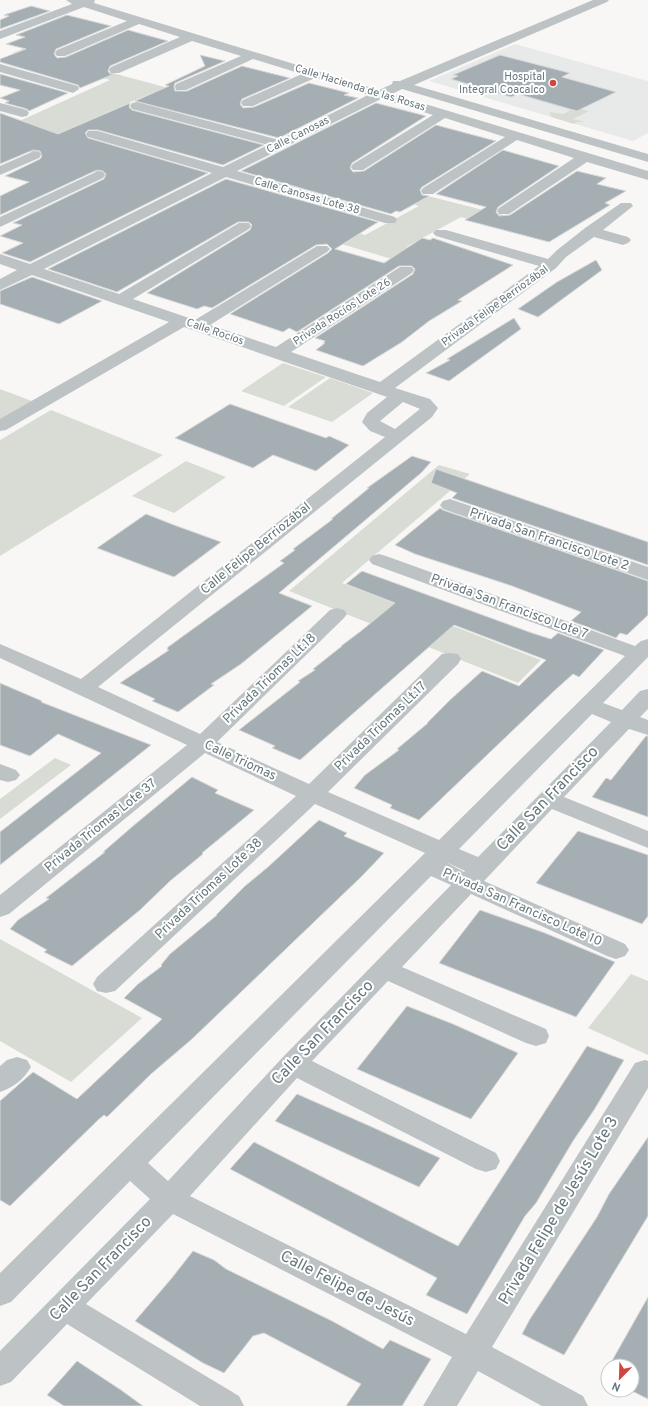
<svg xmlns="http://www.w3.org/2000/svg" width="648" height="1406" font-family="Overpass,sans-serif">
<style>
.built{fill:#e8e9e9}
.green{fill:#d9dcd5}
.building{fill:#a5aeb2;stroke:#d9d9d8}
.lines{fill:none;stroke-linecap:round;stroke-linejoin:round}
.minor{fill:#bdc3c5;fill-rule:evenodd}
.poi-dot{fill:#cf463e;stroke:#fff;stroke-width:1.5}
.labels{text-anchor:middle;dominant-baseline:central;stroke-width:4;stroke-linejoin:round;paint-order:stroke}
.far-poi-label{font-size:11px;fill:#66777d;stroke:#fff;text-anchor:end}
.far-street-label{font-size:11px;fill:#66777d;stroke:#fff}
.street-label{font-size:13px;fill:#66777d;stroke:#fff}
.near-street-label{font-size:16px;fill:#66777d;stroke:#fff}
</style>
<rect width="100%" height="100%" fill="#f8f7f5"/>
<!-- built -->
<path class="built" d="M515,44l133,37v52l-15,8 -204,-60z"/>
<!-- green -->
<path class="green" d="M23,49l253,68 -9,4 -113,-29 -111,48 89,43 -132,-40v-16l4,1 106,-48 -97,-27z
M530,98l59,13 -16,8 12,3h-8l-3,2 -23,-7 -1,-5 13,2 8,-4z
M299,171l53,6 8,-6 59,17 -7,4 127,32 -16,10 -62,-17 -55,30 69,20 -17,12 -233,-70 17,-9 123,35 54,-29z
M283,363l43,14 -42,29 -43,-15z
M330,378l43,15 -41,29 -44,-15z
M0,389l32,12 -32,19z
M51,410l112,45 -163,101v-116z
M186,461l40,16 -52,36 -42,-17z
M439,465l31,9 -128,109 199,77 -23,23 -229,-92z
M55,758l16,7 -71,54v-20z
M0,939l142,79 -71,64 -71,-41z
M631,974l17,7v74l-60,-27z"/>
<!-- building -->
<path class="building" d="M31,6l19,5 -50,18v-9l9,-4 -5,-1z
M67,15l44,11 -55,23 -2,5 3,4 9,-1 62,-27 40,11 -58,25 -2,5 2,3h4l-34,14 -2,-3 -78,-23v-3l26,-10 -20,-5 19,-7 -9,-2z
M200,55l25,6 -50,22 -1,4 1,4h12l55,-25 48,12 -48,21 -2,5 3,4 11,-1 55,-24 40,10 -5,2 14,3 -79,40 -144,-37 34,-15 -4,-1 40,-19z
M500,55l70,18 -8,4 54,15 -39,19 -59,-17 -7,3 -60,-18 7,-3 -5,-1z
M0,74l68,19 -39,18 -2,-2 -22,-6 4,-2 -9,-3 20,-8 -20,-5z
M130,103l-1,4 3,3 132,35 -41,20 -125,-35h-10l-3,3 3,5 120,35 -178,89 -28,-9 21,-10 -23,-7 22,-11 -9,-2 91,-44 2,-5 -3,-3 -6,-1 -97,45v-19l29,-14 -24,-6 35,-17 2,-3 -2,-5 -7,-1 -33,14v-51l58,21z
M376,103l50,13 -74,47 -2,5 3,4 11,-1 72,-46 60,16 -74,46 -2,3 2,5 7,1 -29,16 -4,-1 -5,3 -150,-43z
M503,150l56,16 -61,41 -2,5 3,4 11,-1 67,-44 29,7 -9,6 29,7 -21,12 5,2 -61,37 -84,-22 21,-13 -50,-13z
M226,179l152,43 -43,27 49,14 38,-25 8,2 3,-2 80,27 -55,35 4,1 -33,20 -27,21 -39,24 -47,-16 9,-7h-2l2,-2 -10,-3 98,-64 2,-5 -3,-3h-13l-102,66 -8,-4 -6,4 -53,-18 98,-61 4,-4 -5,-5 -11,1 -104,63 -8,-2 -7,3 -50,-16 103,-63 2,-5 -3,-3h-11l-121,70 -69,-23z
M596,260l6,10 -64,47 -20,-8 39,-27z
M32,277l70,24 -43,23 -59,-20v-13z
M514,318l7,11 -72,52 -23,-8 24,-13 -3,-1z
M230,404l96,34 3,-2 20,9 -33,26 -43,-16 -20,13 -78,-30z
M412,456l19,6 -10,11 -142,120 33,13 -71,58 -30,20 3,1 -36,27 -26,-11 3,-2 -35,-16 49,-33h-2l1,-3 116,-84 -4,-2 15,-11 -2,-1 40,-30h-2l38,-31h-2z
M436,469l212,73v23l-196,-67 5,-5 -26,-10z
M440,508l3,2 205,71v34l-21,20 -7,-2 -4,5 -45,-17 10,-9 -69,-26 -97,-32 -20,-9z
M146,514l28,11 47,17 -47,35 -77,-29z
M362,571l170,62 19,6 7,-6 46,17 -25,27 -6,-3 -19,17 -135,129 -29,-12 2,-3 -38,-17 11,-13 34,-25 -2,-1 31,-26h-1l23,-23 32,-29 37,15 27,-26 -92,-35 -154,135 -28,-12 3,-2 -36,-16 61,-48 -2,-1 17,-11 -2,-1 29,-23h-1l20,-15 34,-28 -49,-19z
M0,683l42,18 -1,1 110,43 -151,120v-33l101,-79 -43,-19 -28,22 -30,-11z
M646,736h2v81l-56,-20 14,-19 5,2z
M192,777l26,13 -3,3 39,17 -52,43 1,1 -33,27 -30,29 -68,56 -28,-14 3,-2 -37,-21 8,-9 31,-21 -3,-1 59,-46h-2l30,-26z
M319,820l28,13 -3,3 40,17 -23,24 -169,162 -41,35 -44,43 -3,-2 -6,5 -88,86 -10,-6v-99l33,-29 44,27 85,-80 -38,-21 14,-14 24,-18 -1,-1 9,-11 47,-39h-1l29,-29 23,-19z
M578,831l70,24v61l-6,8 -106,-41z
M480,910l65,23 70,29 -39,55 -137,-54z
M407,1006l46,18 65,29 -47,66 -114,-50z
M587,1046l37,14 -30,50 -21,31 -37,62 -11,13 -58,98 -41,-19 11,-17 -207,-109 24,-27 204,104z
M297,1094l75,33 68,31 -21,29 -144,-66z
M648,1137v79l-84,139 -42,-21 8,-15 67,-102 12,-23z
M193,1251l21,9 12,9 106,52 51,28 7,-9 41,19 -29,47h-56l15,-22 -97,-51 -11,3 -29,37 -21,-10 -68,-42 36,-42z
M648,1297v102l-18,-9h2v-24h-23z
M77,1361l44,29 22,16h-79l-17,-11z"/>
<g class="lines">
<!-- minor -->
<path class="minor" d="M66,0h29l-1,3 285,87 13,-6 1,-3h7l193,-81h16l-2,2 -193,83 234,69v8l-246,-73 -10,5 256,77v9l-61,-18 -78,52h-10l-2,-3 2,-3 75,-50 -57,-18 -84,54h-10l-2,-3 2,-3 82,-51 -60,-19 -82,52h-10l-2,-3 2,-3 80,-49 -52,-16 -144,72 158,46 2,3 -2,3h-10l-159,-46 -182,92 75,25 120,-71h10l2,3 -2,3 -116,70 62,21 122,-74h10l3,3 -3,3 -117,73 66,22 124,-80h12l2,3 -2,3 -121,79 89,30 159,-116 -103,-30 -3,-3 3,-3h10l102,29 8,-8 29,-23 36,-25h10l2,3 -30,24 25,7 3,3 -3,3 -5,2 -29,-8 -28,20 -10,11 -161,120 35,11 8,9 -6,9 -334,270 102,47 130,-124 7,-2 7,2 3,4 -3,4 -127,124 92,42 133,-130 8,-1 8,1 3,5 -3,5 -130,128 111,48 186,-184 -253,-92 -3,-4 3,-4 7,-2 7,2 249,90 6,-5 7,-2v18l-45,46 19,7 18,-19 8,-2v20l-8,8 8,3v15l-19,-6 -65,68 84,34v17l-96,-39 -68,72 141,63 4,6 -4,6 -9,3 -9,-3 -136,-62 -69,73 144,62 3,7 -3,7 -10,3 -10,-3 -138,-62 -76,80 184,92 4,8 -4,8 -10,3 -10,-3 -179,-91 -107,118 276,138 169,-271 10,-3 3,1v27l-156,259 91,49 5,10h-46l-64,-35 -21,35h-34l29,-49 -279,-143 -87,90 153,92 5,10h-44l-133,-82 -56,58 -11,4v-35l150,-152 -20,-18 -119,121 -11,4v-33l425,-420 -110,-49 -200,187 -9,2 -9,-2 -4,-7 4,-7 199,-181 -91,-43 -196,161 -9,3v-22l187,-150 -187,-87v-14l81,35 304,-242 -15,-6 -8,-9 5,-9 20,-16 -203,-70 -178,103 -6,1v-12l169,-97 -137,-47 -32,15v-11l17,-9 -17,-6v-10l30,10 182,-91 -124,-36 -2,-3 2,-3h10l125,36 45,-22 -136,-36 -2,-3 2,-3 5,-1 142,38 89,-45 -53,-17 -62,28h-10l-2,-3 2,-3 59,-26 -49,-15 -67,31h-10l-1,-3 1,-3 65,-28 -49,-15 -73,32h-8l-2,-3 2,-3 69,-30 -41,-13 -74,32h-8l-2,-3 2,-3 70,-29 -43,-14 -84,32v-8l72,-27zM403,402l17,7 -25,20 -15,-8zM592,714l19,8 -133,135 -19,-8zM446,862l19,9 -1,1zM431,876l20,9 -168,172 -115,124 -20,-18z
M0,64l78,22 1,3 -6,4 -73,-21z
M0,103l27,7 2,3 -2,3 -5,1 -22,-6z
M34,151l5,1 2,3 -2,3 -39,17v-9z
M98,171l5,1 2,3 -2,3 -103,49v-10z
M450,499l198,68v13l-205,-71 -3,-4 3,-4z
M0,764l16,6 4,5 -4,5 -8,2 -8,-2z
M17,1057l10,3 4,7c-7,12 -18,21 -31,25v-26l7,-6z"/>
</g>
<!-- markers -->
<circle class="poi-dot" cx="553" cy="83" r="4"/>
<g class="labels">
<!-- far-poi labels -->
<g class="far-poi-label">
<text x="545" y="77">Hospital<tspan x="545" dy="13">Integral Coacalco</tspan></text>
</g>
<!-- far-street labels -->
<g class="far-street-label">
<text transform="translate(360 88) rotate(17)">Calle Hacienda de las Rosas</text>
<text transform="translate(298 135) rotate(-27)">Calle Canosas</text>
<text transform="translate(307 196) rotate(16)">Calle Canosas Lote 38</text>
<text transform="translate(495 306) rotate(-36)">Privada Felipe Berriozábal</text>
<text transform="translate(342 312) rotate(-33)">Privada Rocíos Lote 26</text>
<text transform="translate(215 332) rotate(19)">Calle Rocíos</text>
</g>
<!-- street labels -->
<g class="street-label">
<text transform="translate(549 540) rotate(19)">Privada San Francisco Lote 2</text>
<text transform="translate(256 549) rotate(-39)">Calle Felipe Berriozábal</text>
<text transform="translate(509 607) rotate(20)">Privada San Francisco Lote 7</text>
<text transform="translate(270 679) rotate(-44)">Privada Triomas Lt.18</text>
<text transform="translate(381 727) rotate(-44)">Privada Triomas Lt.17</text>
<text transform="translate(240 761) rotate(25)">Calle Triomas</text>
<text transform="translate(101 826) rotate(-39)">Privada Triomas Lote 37</text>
<text transform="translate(209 889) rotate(-43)">Privada Triomas Lote 38</text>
<text transform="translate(522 908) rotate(24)">Privada San Francisco Lote 10</text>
</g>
<!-- near-street labels -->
<g class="near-street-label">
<text transform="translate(548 799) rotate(-46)">Calle San Francisco</text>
<text transform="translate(323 1033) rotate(-46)">Calle San Francisco</text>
<text transform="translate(559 1211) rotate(-59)">Privada Felipe de Jesús Lote 3</text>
<text transform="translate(101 1269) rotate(-46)">Calle San Francisco</text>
<text transform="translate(347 1289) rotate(27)">Calle Felipe de Jesús</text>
</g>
</g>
<!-- north arrow -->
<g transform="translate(620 1378) rotate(203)"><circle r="19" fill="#ffffff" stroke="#c2c9cb"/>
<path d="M0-3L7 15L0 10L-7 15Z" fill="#cf463e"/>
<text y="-6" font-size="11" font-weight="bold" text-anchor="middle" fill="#66777d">N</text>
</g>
</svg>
